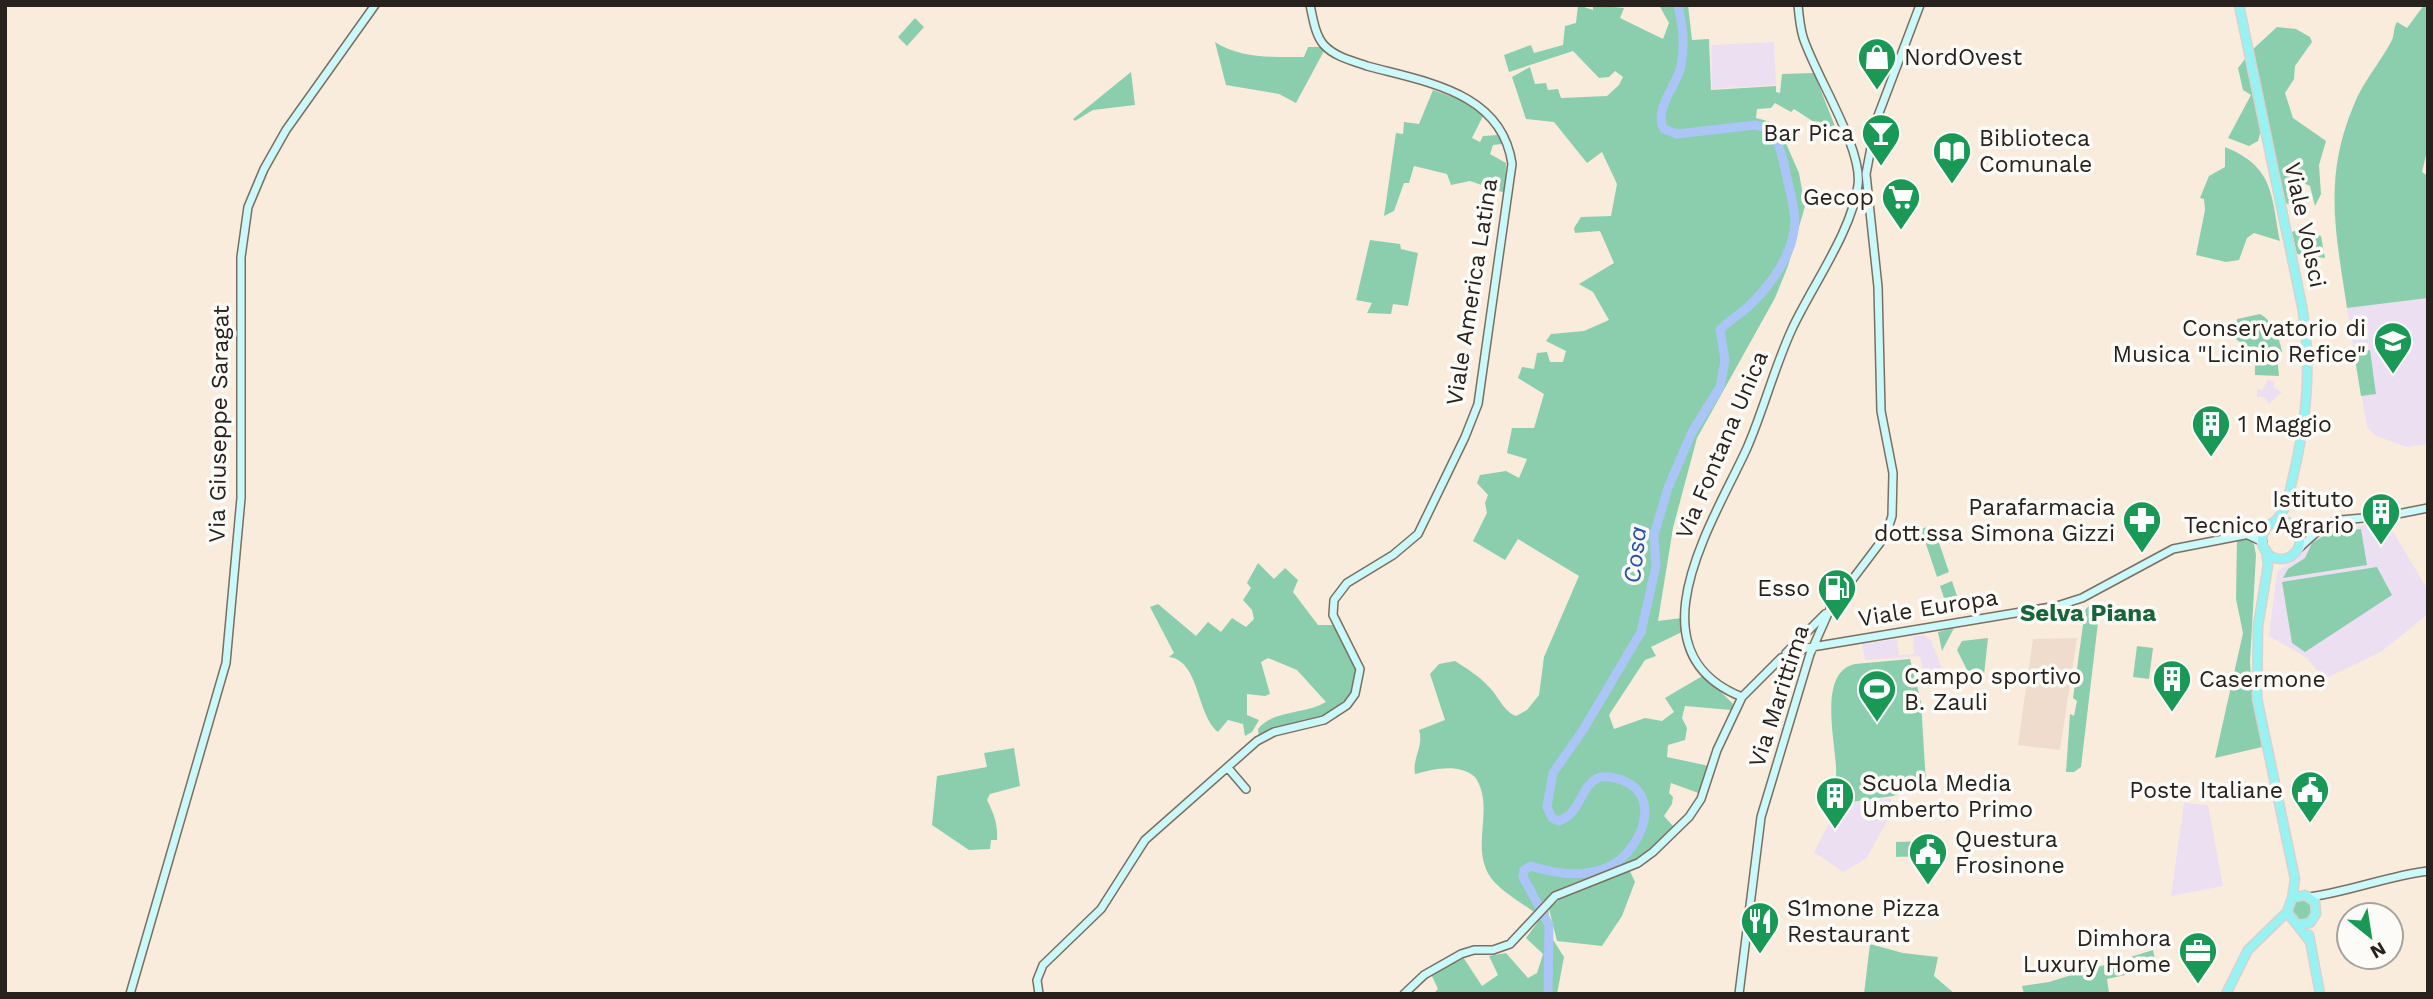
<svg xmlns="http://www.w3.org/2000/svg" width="2433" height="999" font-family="'Work Sans',sans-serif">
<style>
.commercial{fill:#efdccc}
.education{fill:#ecdff2}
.green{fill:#8bceae}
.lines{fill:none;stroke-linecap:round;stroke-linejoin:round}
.river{stroke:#abc5f7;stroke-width:9}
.secondary-casing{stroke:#7a6f62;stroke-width:10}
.primary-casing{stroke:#d4d3d2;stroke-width:11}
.secondary{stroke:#cbf8f8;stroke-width:7}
.primary{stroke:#98f2f1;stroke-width:8}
.labels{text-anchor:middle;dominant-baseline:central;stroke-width:7;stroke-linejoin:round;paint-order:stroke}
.poi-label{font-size:23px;fill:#27221d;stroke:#fdfbf8;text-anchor:start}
.street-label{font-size:23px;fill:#27221d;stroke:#fdfbf8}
.water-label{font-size:24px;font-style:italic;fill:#2551ae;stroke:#fdfbf8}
.neighbourhood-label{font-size:24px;font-weight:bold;fill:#19643a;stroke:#fdfbf8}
</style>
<rect width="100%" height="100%" fill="#f9ecdd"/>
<!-- commercial -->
<path class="commercial" d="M2077,638l-17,112 -42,-5 15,-106z"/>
<!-- education -->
<path class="education" d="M1774,42l2,43 -64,4 -1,-44z
M2428,298v146l-21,3 -31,-11 -9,-9 -20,-119z
M2267,380l7,1v7l8,4 -13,12 -5,-7h-7v-8l6,1z
M2380,523l9,2 39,65v24l-47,38 -57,27 -17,-21 -38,-22 8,-64 20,-14 13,-19 16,-10z
M1923,635l8,5 15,40 -20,6 -6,-30 -55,4 -3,-16 35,-5 2,16 15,-1 -1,-18z
M1890,798l4,11 -28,50 -23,13 -29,-20 22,-42 6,-6z
M2184,803l24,2 15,81 -52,10z"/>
<!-- green -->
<path class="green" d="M1578,5l15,5v-5l31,3 -4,10 43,21 6,-16 -10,-18h29l4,35 17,-1 2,51 65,-4v6l4,1 2,-19 32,-1 26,66 -46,-30 -3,3 -16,-9 -4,5 -14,1 -1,9 15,4 10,10 18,41 6,33 -17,60 -13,32 -78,140 -24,90 -15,93 24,-3 2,13 -33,16 5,9 -11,4 -36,55 5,14 31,-11 17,3 12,-9 -9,-14 39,-23 29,29 -2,6 -46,-4 -3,12 5,10 -2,12 -17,5 -1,12 42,9 -8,28 -30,-11 -2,10 4,4 -1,7 -8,12 10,11c-11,10 -22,26 -36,33 -36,19 -79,17 -104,52 -14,-10 -33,-21 -43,-34 -22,-31 5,-71 -16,-101 -17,-14 -40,-8 -60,-3 -3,-16 9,-27 4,-44l26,-10 -15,-46 9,-10 16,-3c11,7 24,15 33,25 10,9 15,25 28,30l11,-6 12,-15 5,-38 35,-81 -61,-37 -13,21 -32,-19 14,-28 -2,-10 3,-8 -11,-12 3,-8 26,-4 13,7 8,-19 -20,-6 5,-25h22l10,-34 -26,-16 4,-11 12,2 3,-16 10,-1 3,10h13l3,-11 -20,-10 5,-7 33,-3 25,-11 -16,-28 -14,-8 35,-21 -14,-32 -25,2 -1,-5 7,-11 30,-1 6,-32 -15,-32 -15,11 -33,-41 -28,-3 -14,-42 18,-10 5,17 11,-1 2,7 10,-1 3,9 46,-2 12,-11 4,-8 -8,-6 -6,6 -10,1 -26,-27 -64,21 -5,-17 27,-10 3,8 29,-8 2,-19 11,-3z
M2424,5h4v142l-6,25 6,4v122l-81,10c-11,-74 -24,-129 6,-201 9,-24 26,-43 38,-65 4,-7 2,-14 6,-20l10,6z
M915,18l9,9 -17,19 -9,-9z
M2277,27l19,2 14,8 2,5 -17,24 -1,13 -9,14 8,25 33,23 -7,24 2,29 -6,12 -5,-20 -18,-9 1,26 -6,1 -3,-5 -32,-149z
M1215,42c25,17 60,15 89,15l4,-10h12l4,4 -28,52 -17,-9 -53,-9z
M2245,59l16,71 -3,11 -9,5 -21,-8 23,-43 -8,-5 -5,-22z
M1131,72l4,33 -42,5 -18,11 -2,-2z
M1433,90l31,11 20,13 -12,24 8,4 3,-6 15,-1 4,9 -9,1 -3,9 16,9 -1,30 -35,-12 -19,4 -4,-11 -33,-8 -5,17h-5l-10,28 -10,5 12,-83 7,1 1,-12 15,2z
M2225,147c49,20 46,47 55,94l-26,-8 -7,5 -8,22 -13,2 -30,-7 9,-45 -1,-11 -4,-1 9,-22 16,-9z
M2297,230l24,6 4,22 -28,-4 -5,-22z
M1370,240l30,4 1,5 17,4 -10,53 -15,-2 -2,10 -24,-1 5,-10 -16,-3z
M2260,314c13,7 20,25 22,38l-5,3 2,21 -24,-1v-21l-19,-15 1,-20z
M2370,350l6,44 -15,2 -7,-43z
M1933,525l16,47 -12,5 -16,-48z
M2361,529l6,36 -84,13 5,-9 17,-11 7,-15 16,-10z
M2246,537l8,7 2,11 -6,107 2,32 10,53 -47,11 28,-125 -7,-34 1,-61z
M1258,563l16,16 11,-11 13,12 -5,12 25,33h15c8,14 24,32 25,49 3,42 -69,54 -99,63l-1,-8c14,-19 49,-15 68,-27l-29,-32 -29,-12 -7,4 9,32 -5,2 -18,-2v21l12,5 -7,12 -7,4 -2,-12 -15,-4 -10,12c-22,-18 -18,-71 -49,-75l5,-4 -24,-46 8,-3 38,32 12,-14 13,10 11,-14 14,9 8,-8 -2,-9 -9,-10 8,-12 -4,-5z
M2377,567l15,28 -87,57 -13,-9 -10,-61z
M1952,581l8,24 -12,5 -8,-24z
M2089,606l7,1 3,7 -18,153 -7,5h-8l4,-58 4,2 3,-15 -4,-3 12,-88z
M1954,628l-12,23 -4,-19z
M1988,638l-4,37 -17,-5 -10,-20 5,-9z
M2137,646l16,2 -4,31 -16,-2z
M1910,659l11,42 5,83 -33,12 -55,8c-6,-14 -1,-21 -2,-36 -1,-29 -18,-96 19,-104z
M1014,748l6,38 -30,8 -3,6c7,14 11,24 10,40h-6l-1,9 -21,1 -37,-25 5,-49 50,-9 -3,-14z
M1925,841v15l-29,1v-15z
M1629,869l6,13 -13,34 -20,30 -45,-5 -8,-32 15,-14z
M2291 910a11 11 0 1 1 22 0a11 11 0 1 1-22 0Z
M1548,908l4,30 12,19 -7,37h-124l5,-5 -7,-15 32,-17 19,29 16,-11 -9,-19 17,-3 22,25 9,-5 6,-19 -17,-16z
M1870,944l33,9 35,4 -4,19 21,18h-91z
M2153,950l4,18 -50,11 2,14 -85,1 -2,-8 27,-4z"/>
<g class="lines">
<!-- river -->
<path class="river" d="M1548,994l1,-69 -26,-48 1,-7 7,-4c25,8 54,13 79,0 29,-14 54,-68 14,-85 -8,-3 -18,-6 -26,-3 -18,8 -16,34 -39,43l-7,-3 -5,-11 6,-34 30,-43 58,-98 15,-66 -2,-31 14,-47 24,-56 28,-45 5,-27 -5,-30c10,-11 23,-17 33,-28 22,-22 46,-57 41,-90 -2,-16 -7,-32 -10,-48 -5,-19 -8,-36 -29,-39l-78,9 -13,-5c-11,-20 13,-43 17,-63 4,-22 2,-39 -3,-61"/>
<!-- secondary casing -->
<g class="secondary-casing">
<path id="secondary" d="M2294,526l14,4 32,-10 47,-4 41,-8
M2248,535l15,7
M2298,549l22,-20
M1786,653l39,-39
M1742,697c-115,-46 -27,-178 5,-249 17,-39 27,-80 45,-119 20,-43 60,-98 66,-144 5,-37 -43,-110 -55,-148 -3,-10 -4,-21 -5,-32
M1228,768l18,21
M2309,897c40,-5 78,-21 119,-26
M130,994l96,-331 15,-165v-241l7,-50 16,-38 22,-39 89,-125
M1039,994l-2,-14 6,-15 58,-56 44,-69 112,-99 17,-9 50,-12 23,-15 8,-11 5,-25 -27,-54 1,-15 13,-17 46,-28 25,-21 47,-97 13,-33 34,-240c-10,-72 -86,-82 -145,-98 -14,-5 -32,-9 -43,-21 -9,-10 -11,-27 -14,-40
M1404,994l20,-19 37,-21 13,-4h19l17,-6 45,-48 83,-33 15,-11 36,-35 12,-18 16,-49 25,-53 39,-39 25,-10 251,-42 25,-8 91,-49 92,-18
M1739,994l22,-177 49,-163 20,-45 56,-74 6,-19 1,-43 -12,-62 -3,-124 -12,-113 10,-53 44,-116"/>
</g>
<!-- primary casing -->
<g class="primary-casing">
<path id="primary" d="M2239,5l63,301c10,59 5,113 -9,171 -4,17 -6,37 -22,47
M2262 540a19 19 0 1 1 38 0a19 19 0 1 1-38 0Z
M2266,550l2,15 -10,61 -1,72 38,181 -3,19
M2298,925l12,-2 6,-9 -1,-12 -10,-7 -13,3 -5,14 21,27
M2309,935l11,59
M2226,994l22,-44 39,-38"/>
</g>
<!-- secondary -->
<use href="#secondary" class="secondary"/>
<!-- primary -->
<use href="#primary" class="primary"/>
</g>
<!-- icons -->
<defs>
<g id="shop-pin" transform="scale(2.0125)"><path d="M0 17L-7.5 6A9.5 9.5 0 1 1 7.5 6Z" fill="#199856" stroke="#fdfbf8"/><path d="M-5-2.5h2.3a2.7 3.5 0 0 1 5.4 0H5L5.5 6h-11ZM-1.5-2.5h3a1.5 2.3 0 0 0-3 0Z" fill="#fff"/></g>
<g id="bar-pin" transform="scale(2.0125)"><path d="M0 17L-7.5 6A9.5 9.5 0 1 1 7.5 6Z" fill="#199856" stroke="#fdfbf8"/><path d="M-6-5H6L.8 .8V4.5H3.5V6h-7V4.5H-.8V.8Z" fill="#fff"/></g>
<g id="library-pin" transform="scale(2.0125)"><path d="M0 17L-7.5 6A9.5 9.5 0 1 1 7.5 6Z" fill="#199856" stroke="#fdfbf8"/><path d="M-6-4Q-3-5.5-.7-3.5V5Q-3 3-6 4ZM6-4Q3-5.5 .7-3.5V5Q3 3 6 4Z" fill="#fff"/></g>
<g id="supermarket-pin" transform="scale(2.0125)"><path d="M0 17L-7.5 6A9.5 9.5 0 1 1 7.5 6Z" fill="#199856" stroke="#fdfbf8"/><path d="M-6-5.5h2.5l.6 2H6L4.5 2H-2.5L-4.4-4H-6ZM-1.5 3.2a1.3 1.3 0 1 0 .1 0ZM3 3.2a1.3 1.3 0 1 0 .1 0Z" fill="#fff"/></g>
<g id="university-pin" transform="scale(2.0125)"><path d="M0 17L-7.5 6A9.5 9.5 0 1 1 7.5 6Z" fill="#199856" stroke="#fdfbf8"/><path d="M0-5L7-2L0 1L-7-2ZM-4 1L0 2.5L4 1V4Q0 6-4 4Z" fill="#fff"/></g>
<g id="building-pin" transform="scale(2.0125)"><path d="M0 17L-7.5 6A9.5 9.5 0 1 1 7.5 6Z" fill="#199856" stroke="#fdfbf8"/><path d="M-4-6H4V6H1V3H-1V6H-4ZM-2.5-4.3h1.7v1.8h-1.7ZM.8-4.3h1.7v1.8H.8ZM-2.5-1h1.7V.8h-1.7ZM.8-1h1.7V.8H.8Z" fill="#fff"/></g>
<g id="pharmacy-pin" transform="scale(2.0125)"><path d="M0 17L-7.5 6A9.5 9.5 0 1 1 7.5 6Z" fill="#199856" stroke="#fdfbf8"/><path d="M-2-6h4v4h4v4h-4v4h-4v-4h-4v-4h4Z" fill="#fff"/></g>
<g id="fuel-pin" transform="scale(2.0125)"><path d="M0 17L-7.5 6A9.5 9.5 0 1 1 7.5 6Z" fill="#199856" stroke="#fdfbf8"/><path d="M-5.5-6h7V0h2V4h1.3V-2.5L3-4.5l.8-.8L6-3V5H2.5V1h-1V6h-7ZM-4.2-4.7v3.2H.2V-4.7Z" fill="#fff"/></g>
<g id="stadium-pin" transform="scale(2.0125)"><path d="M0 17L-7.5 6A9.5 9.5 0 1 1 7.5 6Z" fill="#199856" stroke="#fdfbf8"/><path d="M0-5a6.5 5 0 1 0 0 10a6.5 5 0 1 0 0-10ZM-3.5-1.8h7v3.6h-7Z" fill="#fff"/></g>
<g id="civic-pin" transform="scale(2.0125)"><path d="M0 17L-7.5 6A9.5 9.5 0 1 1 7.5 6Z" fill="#199856" stroke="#fdfbf8"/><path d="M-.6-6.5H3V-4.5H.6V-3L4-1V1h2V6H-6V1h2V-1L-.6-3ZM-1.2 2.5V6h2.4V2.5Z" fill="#fff"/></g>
<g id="restaurant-pin" transform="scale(2.0125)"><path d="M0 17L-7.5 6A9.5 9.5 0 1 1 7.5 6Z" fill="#199856" stroke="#fdfbf8"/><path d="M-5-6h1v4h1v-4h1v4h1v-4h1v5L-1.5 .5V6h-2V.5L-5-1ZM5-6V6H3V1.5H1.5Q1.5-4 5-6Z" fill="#fff"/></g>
<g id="office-pin" transform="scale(2.0125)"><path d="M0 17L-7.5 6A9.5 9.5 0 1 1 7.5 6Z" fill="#199856" stroke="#fdfbf8"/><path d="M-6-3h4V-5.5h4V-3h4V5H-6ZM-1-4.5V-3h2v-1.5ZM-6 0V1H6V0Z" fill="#fff"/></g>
</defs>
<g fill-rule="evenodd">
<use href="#shop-pin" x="1877" y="57"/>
<use href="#bar-pin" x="1881" y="133"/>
<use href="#library-pin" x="1952" y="151"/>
<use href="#supermarket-pin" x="1901" y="197"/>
<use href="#university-pin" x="2393" y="341"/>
<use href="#building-pin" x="2211" y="424"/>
<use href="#building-pin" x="2381" y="512"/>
<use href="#pharmacy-pin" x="2142" y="520"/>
<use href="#fuel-pin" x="1837" y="588"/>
<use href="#building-pin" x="2172" y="679"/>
<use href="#stadium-pin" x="1877" y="689"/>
<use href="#civic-pin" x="2310" y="790"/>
<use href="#building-pin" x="1835" y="796"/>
<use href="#civic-pin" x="1928" y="852"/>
<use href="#restaurant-pin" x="1760" y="921"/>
<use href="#office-pin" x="2198" y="951"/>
</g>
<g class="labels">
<!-- poi labels -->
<g class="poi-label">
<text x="1904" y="57">NordOvest</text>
<text x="1854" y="133" text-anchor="end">Bar Pica</text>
<text x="1979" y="138">Biblioteca<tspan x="1979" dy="26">Comunale</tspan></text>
<text x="1874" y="197" text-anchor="end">Gecop</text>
<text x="2366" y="328" text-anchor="end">Conservatorio di<tspan x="2366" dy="26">Musica "Licinio Refice"</tspan></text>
<text x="2238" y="424">1 Maggio</text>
<text x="2354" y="499" text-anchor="end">Istituto<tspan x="2354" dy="26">Tecnico Agrario</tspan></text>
<text x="2115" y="507" text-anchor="end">Parafarmacia<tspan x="2115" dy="26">dott.ssa Simona Gizzi</tspan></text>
<text x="1810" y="588" text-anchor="end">Esso</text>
<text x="1904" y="676">Campo sportivo<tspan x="1904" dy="26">B. Zauli</tspan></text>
<text x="2199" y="679">Casermone</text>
<text x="1862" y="783">Scuola Media<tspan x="1862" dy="26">Umberto Primo</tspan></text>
<text x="2283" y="790" text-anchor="end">Poste Italiane</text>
<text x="1955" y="839">Questura<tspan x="1955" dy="26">Frosinone</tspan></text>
<text x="1787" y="908">S1mone Pizza<tspan x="1787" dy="26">Restaurant</tspan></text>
<text x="2171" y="938" text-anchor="end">Dimhora<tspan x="2171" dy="26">Luxury Home</tspan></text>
</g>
<!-- street labels -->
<g class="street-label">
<text transform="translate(2305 225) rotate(78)">Viale Volsci</text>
<text transform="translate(1472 292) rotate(-81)">Viale America Latina</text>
<text transform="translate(219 424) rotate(-89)">Via Giuseppe Saragat</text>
<text transform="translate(1722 445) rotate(-67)">Via Fontana Unica</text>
<text transform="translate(1928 608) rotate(-9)">Viale Europa</text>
<text transform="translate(1779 696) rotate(-72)">Via Marittima</text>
</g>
<!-- water labels -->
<g class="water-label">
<text transform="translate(1635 555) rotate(-83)">Cosa</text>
</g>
<!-- neighbourhood labels -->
<g class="neighbourhood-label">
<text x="2088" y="613">Selva Piana</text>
</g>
</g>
<!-- border -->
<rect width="2433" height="999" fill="none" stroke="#27221d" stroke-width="14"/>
<!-- north arrow -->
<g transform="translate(2370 936) rotate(150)"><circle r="33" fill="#fdfbf8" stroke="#a7a4a0" stroke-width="2"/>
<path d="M0-5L12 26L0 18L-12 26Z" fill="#199856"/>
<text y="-10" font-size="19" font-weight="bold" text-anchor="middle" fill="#27221d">N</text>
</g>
</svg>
